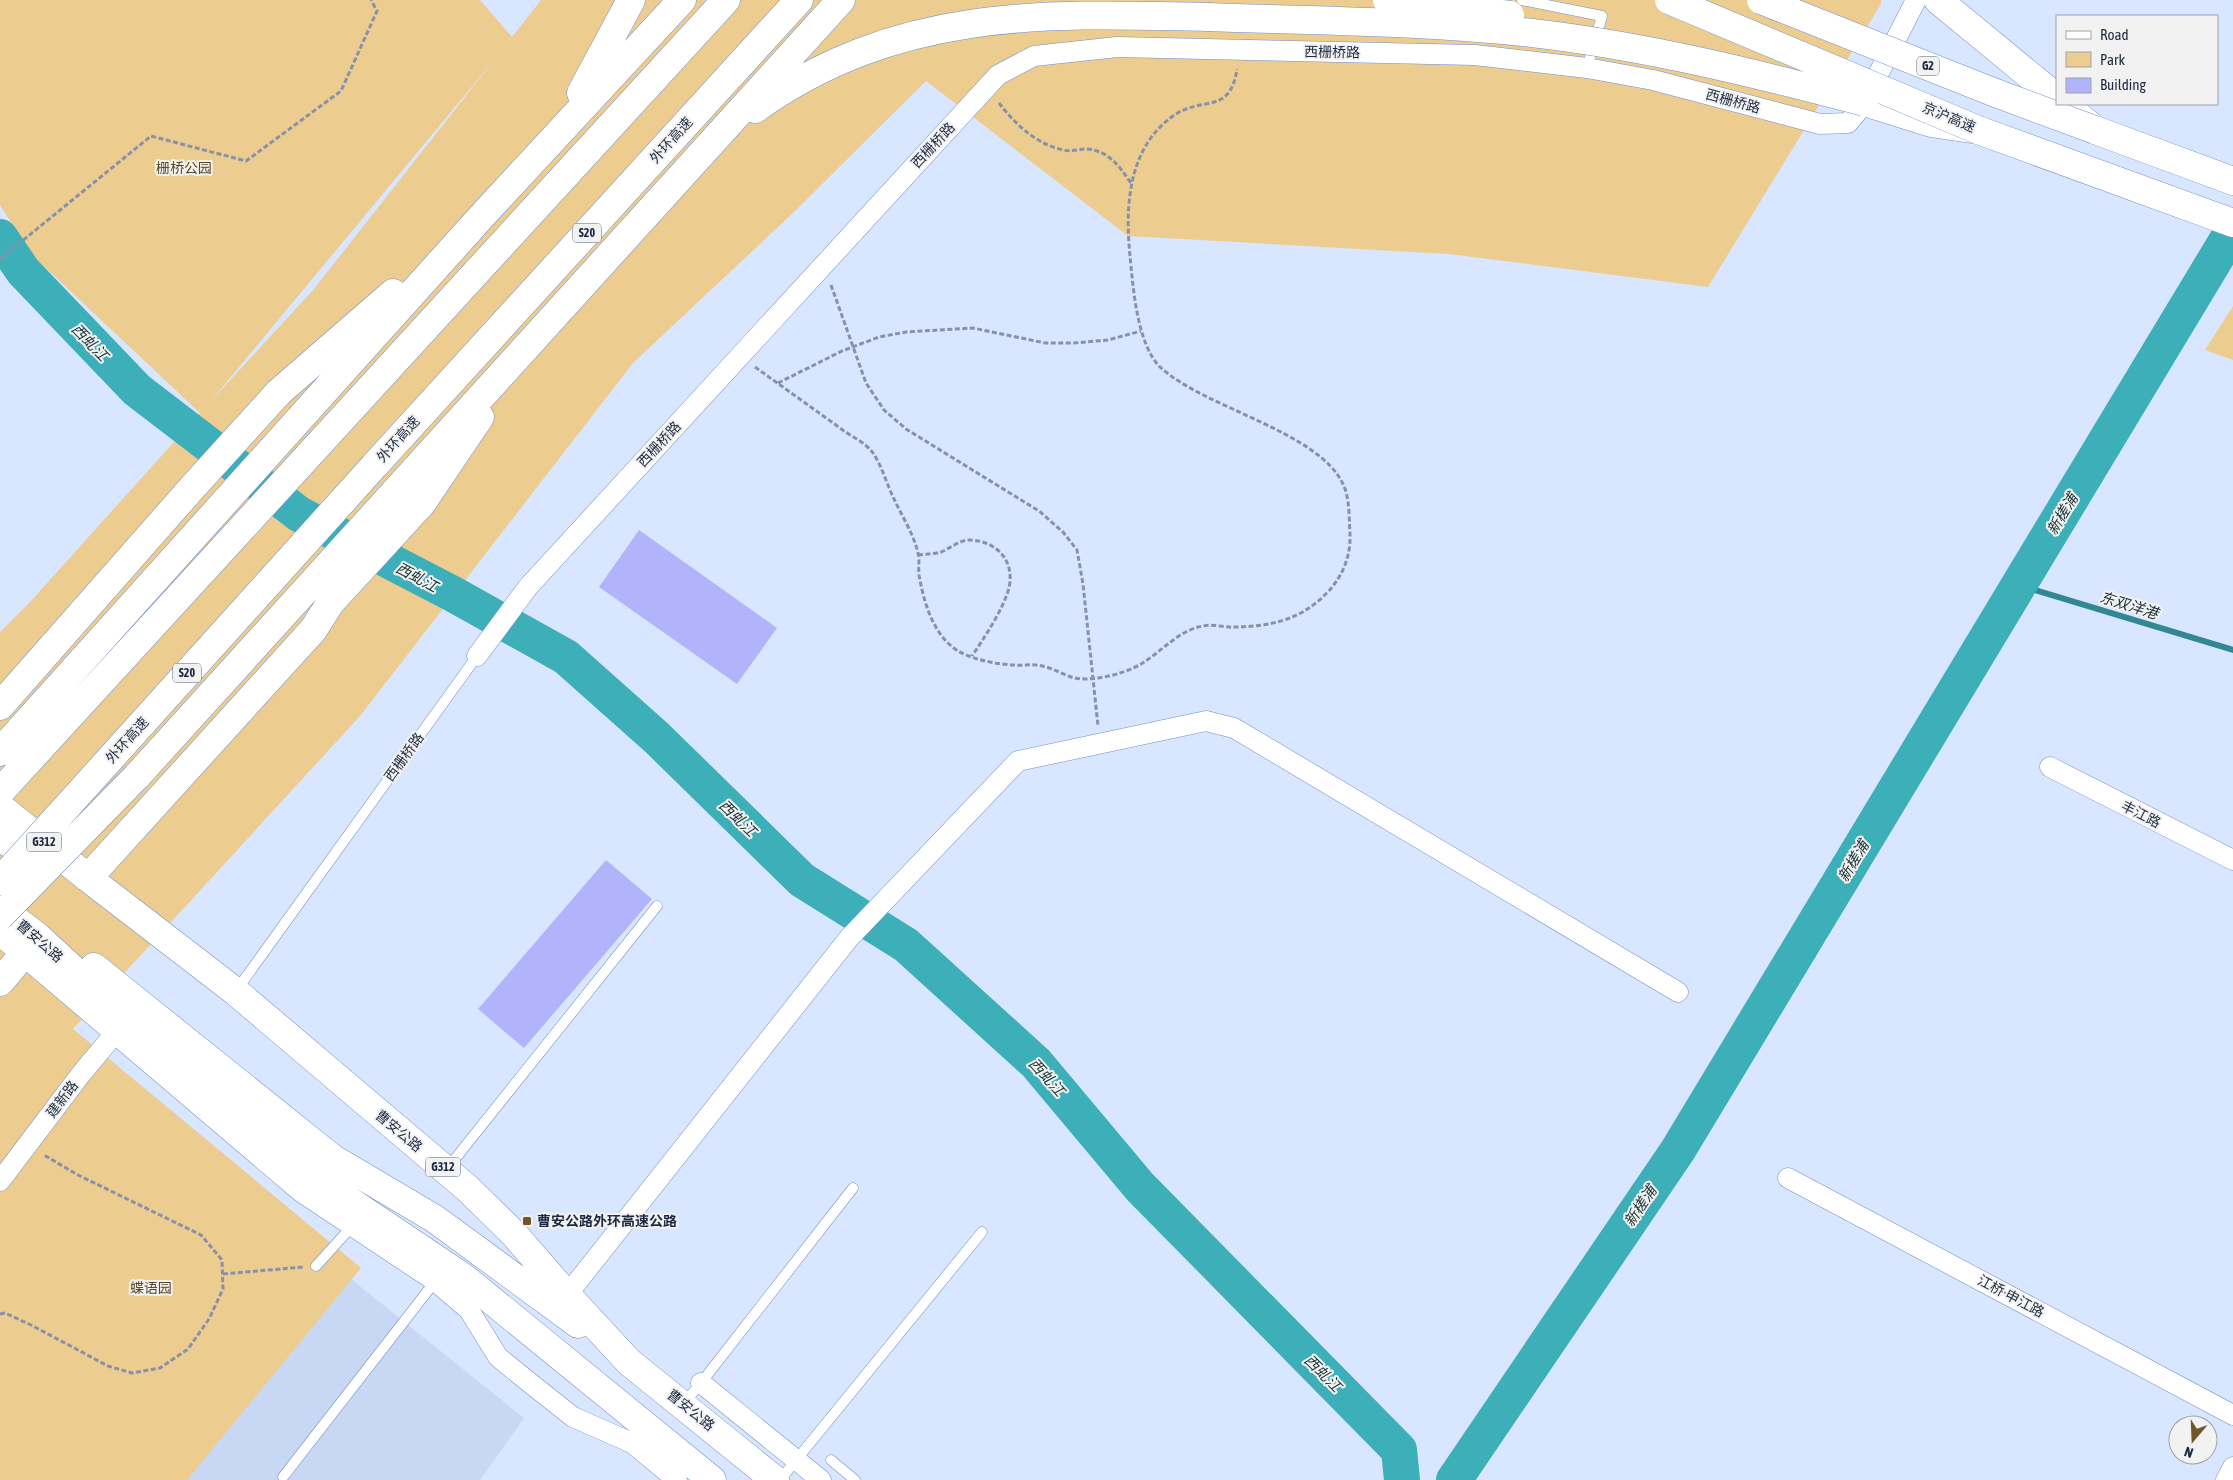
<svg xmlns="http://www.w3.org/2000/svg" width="2233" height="1480" font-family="'Asap Condensed','Noto Sans SC',sans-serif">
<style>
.built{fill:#c8d7f3}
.green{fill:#edcc8f;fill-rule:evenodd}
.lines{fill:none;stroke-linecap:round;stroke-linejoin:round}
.stream{stroke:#338794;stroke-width:6}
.river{stroke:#3dafb8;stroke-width:36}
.building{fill:#b2b4fb}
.lane-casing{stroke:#718fc9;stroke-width:11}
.street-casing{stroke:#718fc9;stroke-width:21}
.highway-casing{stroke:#718fc9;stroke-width:29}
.path{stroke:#8592aa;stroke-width:3;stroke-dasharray:5 2.5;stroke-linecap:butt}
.lane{stroke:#fff;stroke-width:10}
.street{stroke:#fff;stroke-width:20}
.highway{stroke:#fff;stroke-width:28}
.highway-bridge-casing{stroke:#718fc9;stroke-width:29;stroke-linecap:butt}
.highway-bridge{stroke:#fff;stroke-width:28}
.poi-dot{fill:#6f5727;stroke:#f2f2f2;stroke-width:2}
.labels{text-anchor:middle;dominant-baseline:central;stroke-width:4;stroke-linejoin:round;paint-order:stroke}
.shield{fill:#f2f2f2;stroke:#5d6676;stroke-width:1}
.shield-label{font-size:12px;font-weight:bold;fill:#1d2a41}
.street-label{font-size:14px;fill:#1d2a41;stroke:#f2f2f2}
.park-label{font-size:14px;fill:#5d4921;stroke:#f2f2f2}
.poi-label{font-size:14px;font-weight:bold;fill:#1d2a41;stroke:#f2f2f2;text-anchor:start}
.water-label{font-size:15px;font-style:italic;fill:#193234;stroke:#f2f2f2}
</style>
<rect width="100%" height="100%" fill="#d8e6ff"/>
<!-- built -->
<path class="built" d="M103,1063l259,225 162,130 -44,62h-341l-139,-283z"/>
<!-- green -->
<path class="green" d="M0,0h480l32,37 29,-37h1340v4l-173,283 -259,-33 -321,-18 -202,-155 -132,131 -161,151 -273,353 -287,313 288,239 -174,212h-187v-848l30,-30 170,-189 -169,-159 -31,-49zM494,60l-180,229 -104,113z
M2233,306v54l-28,-10z"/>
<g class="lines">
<!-- stream -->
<path class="stream" d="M2018,585l215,65"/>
<!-- river -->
<path class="river" d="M0,237l23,34 114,119 162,124 154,80 113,63 91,81 145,142 104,65 130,118 104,124 259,263 3,30
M1454,1480l224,-330 555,-920"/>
</g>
<!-- building -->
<path class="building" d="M639,530l138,98 -40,56 -138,-97z
M606,860l46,39 -128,149 -46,-39z"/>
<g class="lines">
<!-- lane casing -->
<g class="lane-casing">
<path id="lane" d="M1522,0l80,16 -15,52
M236,991l241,-335
M447,1169l210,-263
M316,1266l39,-43
M683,1404l18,-21 152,-195
M831,1460l24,20
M283,1477l154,-198
M780,1480l202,-248"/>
</g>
<!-- street casing -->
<g class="street-casing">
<path id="street" d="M477,656l51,-69 470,-512 36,-19 83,-9 358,8 112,13 66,12 167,44 28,-1 14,-17 54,-106
M2050,767l183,93
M0,936l301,256 134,89 34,29 29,47 32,26 43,34 59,26 45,37
M1788,1178l445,237
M0,1181l81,-107 41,-49
M567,1295l282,-357 169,-177 188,-40 28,7 444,264
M701,1383l120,97
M2226,1480l7,-13"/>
</g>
<!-- highway casing -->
<g class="highway-casing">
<path id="highway" d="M1938,0l119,98
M581,93l50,-93
M1864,102l67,21 47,7 255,93
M755,109c142,-101 287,-96 453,-92
M2076,114l19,16 138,51
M374,466l425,-466
M0,706l191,-217 88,-97 114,-99
M0,752l481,-535 201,-217
M137,776l704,-776
M0,792l726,-792
M0,807l88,71 148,114 231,196 46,45 54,62 62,67 146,118
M0,837l43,30
M88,878l225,-248 18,-28 91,-99 58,-86
M0,908l38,29 89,82 196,164 140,94 249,203
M94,967l238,191 103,61 143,105
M0,982l38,-45"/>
</g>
<!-- path -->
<path class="path" d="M999,103c16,21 38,42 65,47 7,2 15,-1 23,-1 22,2 32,17 44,34
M0,259l151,-123 95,25 95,-70 36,-80 -6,-11
M831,285l35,98 18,27 22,19 133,82 24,21 14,18 6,34 15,142
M755,367c29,21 59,42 89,64 9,6 23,13 29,22 9,13 14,32 21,46 8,17 20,36 24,54 2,7 0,15 1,22 5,28 14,60 39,76 16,9 38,13 56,14 8,1 15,-1 22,0 13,1 23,8 35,12 19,6 53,-3 70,-13 20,-12 38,-34 62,-38 9,-2 20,1 29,1 27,0 55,-4 77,-19 25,-17 42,-42 41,-73 -1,-15 0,-37 -7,-51 -25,-53 -139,-76 -183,-117 -23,-23 -27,-80 -30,-111 -5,-50 -2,-108 43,-140 29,-21 57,0 64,-47
M778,383l64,-32 37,-14 27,-5 67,-4 72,15h29l34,-3 33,-9
M918,555c8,-1 17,-1 23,-3 10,-4 18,-12 29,-12 27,1 45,21 39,48 -6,22 -25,50 -37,68
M223,1274l80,-7
M0,1314l5,-1 26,12 77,41 24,7 28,-5 28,-19 21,-30 14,-30 -1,-29 -21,-25 -123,-60 -34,-20"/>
<!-- lane -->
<use href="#lane" class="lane"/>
<!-- street -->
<use href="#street" class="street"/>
<!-- highway -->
<use href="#highway" class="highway"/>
<!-- highway-bridge casing -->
<g class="highway-bridge-casing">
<path id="highway-bridge" d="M1387,0l123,15
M1669,0l309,130
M1761,0l232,92 102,38
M1208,17c108,4 217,4 324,16 113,13 223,40 332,69
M0,881l374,-415
M0,916l137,-140"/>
</g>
<!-- highway-bridge -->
<use href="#highway-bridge" class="highway-bridge"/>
</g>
<!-- markers -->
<rect class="poi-dot" x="522" y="1216" width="10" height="10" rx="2.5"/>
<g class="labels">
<!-- shield labels -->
<g class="shield">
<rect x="1917" y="56.5" width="22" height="19" rx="4"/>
<rect x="573" y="223.5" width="28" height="19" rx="4"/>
<rect x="173" y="663.5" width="28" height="19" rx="4"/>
<rect x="26.5" y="832.5" width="35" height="19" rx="4"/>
<rect x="425.5" y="1157.5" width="35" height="19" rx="4"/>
</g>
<g class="shield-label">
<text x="1928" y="66">G2</text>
<text x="587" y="233">S20</text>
<text x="187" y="673">S20</text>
<text x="44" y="842">G312</text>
<text x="443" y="1167">G312</text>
</g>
<!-- street labels -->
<g class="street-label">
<text transform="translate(1332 52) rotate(1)">西栅桥路</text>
<text transform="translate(1733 101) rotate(15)">西栅桥路</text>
<text transform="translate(1949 117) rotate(23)">京沪高速</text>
<text transform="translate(671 140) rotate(-48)">外环高速</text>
<text transform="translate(933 145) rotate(-47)">西栅桥路</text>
<text transform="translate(398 439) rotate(-48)">外环高速</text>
<text transform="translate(659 444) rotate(-47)">西栅桥路</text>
<text transform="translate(127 740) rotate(-48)">外环高速</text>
<text transform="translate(404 757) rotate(-54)">西栅桥路</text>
<text transform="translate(2141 814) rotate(27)">丰江路</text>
<text transform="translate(40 941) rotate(41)">曹安公路</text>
<text transform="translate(62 1099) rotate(-53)">建新路</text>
<text transform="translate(399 1131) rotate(40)">曹安公路</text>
<text transform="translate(2011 1296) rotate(28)">江桥·申江路</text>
<text transform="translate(691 1410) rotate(39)">曹安公路</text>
</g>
<!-- park labels -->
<g class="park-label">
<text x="184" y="168">栅桥公园</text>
<text x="151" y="1288">蝶语园</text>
</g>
<!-- poi labels -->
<g class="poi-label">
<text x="537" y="1221">曹安公路外环高速公路</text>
</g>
<!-- water labels -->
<g class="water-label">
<text transform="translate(90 342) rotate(46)">西虬江</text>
<text transform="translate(2062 514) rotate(-59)">新槎浦</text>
<text transform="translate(417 577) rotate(28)">西虬江</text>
<text transform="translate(2129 605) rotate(17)">东双洋港</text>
<text transform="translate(738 818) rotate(44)">西虬江</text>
<text transform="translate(1853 861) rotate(-59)">新槎浦</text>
<text transform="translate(1047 1077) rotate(48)">西虬江</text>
<text transform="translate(1640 1206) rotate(-56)">新槎浦</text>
<text transform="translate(1323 1373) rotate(45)">西虬江</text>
</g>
</g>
<!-- legend -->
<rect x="2056" y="15" width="162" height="90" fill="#f2f2f2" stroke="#9da2ab"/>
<rect x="2066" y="31" width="25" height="8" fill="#ffffff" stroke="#9da2ab"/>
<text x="2100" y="40" font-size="15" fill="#1d2a41">Road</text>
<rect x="2066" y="52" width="25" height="15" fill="#edcc8f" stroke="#9da2ab"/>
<text x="2100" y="65" font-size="15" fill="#1d2a41">Park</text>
<rect x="2066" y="78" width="25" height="15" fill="#b2b4fb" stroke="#9da2ab"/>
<text x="2100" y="90" font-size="15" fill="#1d2a41">Building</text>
<!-- north arrow -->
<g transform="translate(2193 1440) rotate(199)"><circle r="24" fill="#f2f2f2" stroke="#9da2ab"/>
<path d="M0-4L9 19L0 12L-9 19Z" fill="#6f5727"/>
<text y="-8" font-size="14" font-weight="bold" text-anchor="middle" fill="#1d2a41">N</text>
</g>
</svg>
